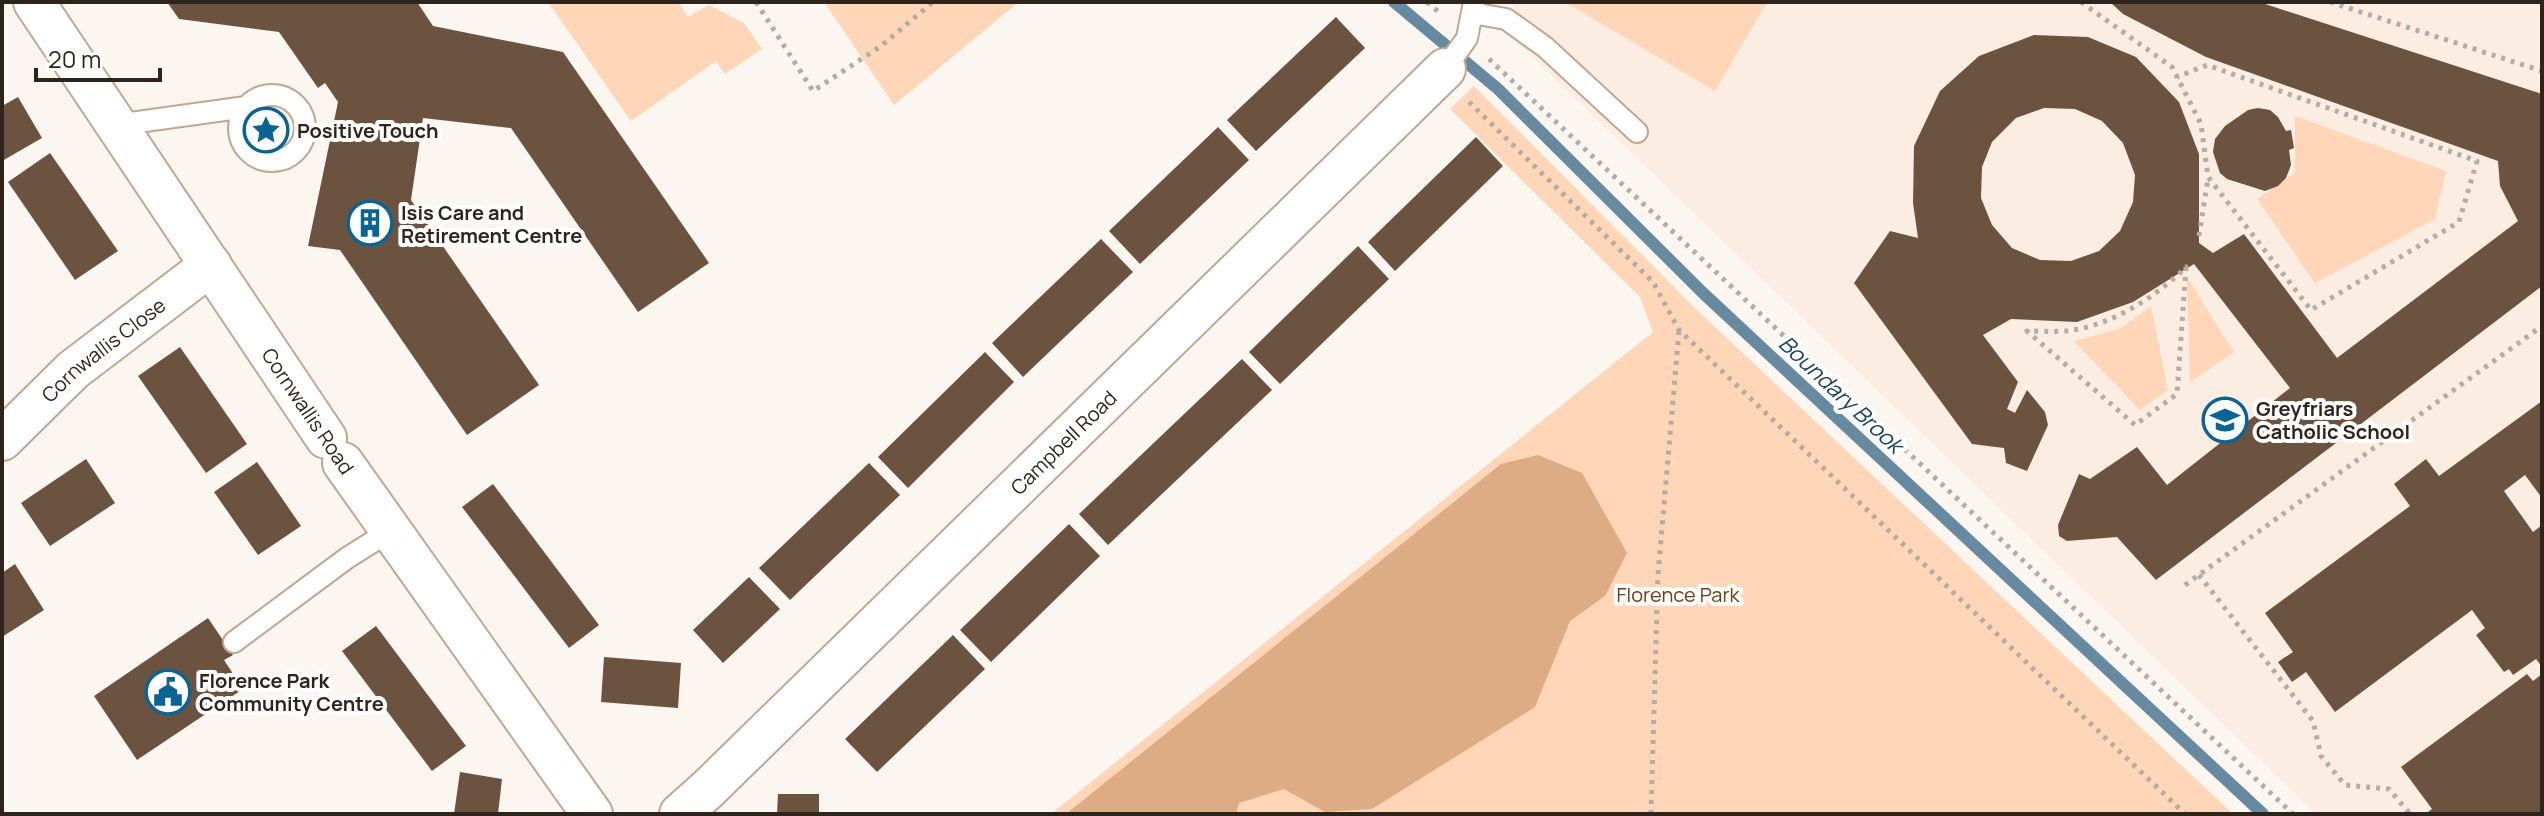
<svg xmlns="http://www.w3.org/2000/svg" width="2544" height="816" font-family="Manrope,sans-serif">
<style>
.built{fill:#fcede2}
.green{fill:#ffd6b7}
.forest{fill:#ddab84}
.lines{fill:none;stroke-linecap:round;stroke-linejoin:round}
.stream{stroke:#688aa1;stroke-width:12}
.building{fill:#6c533f;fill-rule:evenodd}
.service-casing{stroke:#c3a690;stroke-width:24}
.minor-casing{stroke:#c3a690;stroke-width:44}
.path{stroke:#b4aca6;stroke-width:5;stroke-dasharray:4 6;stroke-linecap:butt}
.service{stroke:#fff;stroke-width:20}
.minor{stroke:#fff;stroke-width:40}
.labels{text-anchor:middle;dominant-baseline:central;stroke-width:8;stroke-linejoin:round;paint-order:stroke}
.poi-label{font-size:20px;font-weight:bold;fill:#2f241b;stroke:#fff;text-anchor:start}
.street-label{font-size:20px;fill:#2f241b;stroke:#fff}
.park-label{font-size:20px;fill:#6d3e11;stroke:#fff}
.water-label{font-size:22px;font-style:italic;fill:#1a435e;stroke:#fff}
</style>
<rect width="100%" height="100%" fill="#fcf6f1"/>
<!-- built -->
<path class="built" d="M1516,2h1026v812h-226l-815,-787z"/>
<!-- green -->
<path class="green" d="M548,2h130l10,15 21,-12 35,18 18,26 -37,25 -9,-13 -85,60z
M824,2h195l-125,103z
M1565,2h202l-52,89z
M1474,86l223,224 536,504h-1182l602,-482 -13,-35 -190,-188z
M2295,116l151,55 -11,48 -120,64 -58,-84 38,-26z
M2187,277l47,75 -44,30z
M2151,306l17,84 -28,20 -66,-69 45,-12z"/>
<!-- forest -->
<path class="forest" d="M1538,455l44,18 45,80 -22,43 -35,25 -35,86 -163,102 -47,3 -41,-23 -45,14 -3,11h-170l435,-350z"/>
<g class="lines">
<!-- stream -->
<path class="stream" d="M1394,2l104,87 205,204 560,521"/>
</g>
<!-- building -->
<path class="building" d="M167,2h250l16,24 130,26 146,211 -71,49 -127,-184 -88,-10 -12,82 128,185 -72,50 -127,-185 -32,-4 30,-144 -13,-19 -7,5 -39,-56 -100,-13z
M2110,2h149l283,92v192l-386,294 -39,-43 -50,4 -8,-5 -1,-11 21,-51 11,5 47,-32 30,38 123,-97 -96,-124 -61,38 -56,20 -66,-3 -28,16 35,47 -11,27 8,4 12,-23 18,22 3,13 -21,46 -21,-8 -2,-15 -32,-4 -118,-161 36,-52 28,7 -5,-35 1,-57 26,-55 39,-35 55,-21 54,2 48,20 43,45 20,52v89l14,10 31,-19 93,124 181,-137 -18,-35 -2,-25 -292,-104 -83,-43zM2044,108l31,1 27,12 21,22 12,32 -2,27 -13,29 -21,20 -28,10 -31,-1 -28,-12 -20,-23 -11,-27 1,-31 10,-25 24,-24z
M1336,17l29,31 -109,103 -29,-31z
M18,97l24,41 -40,23v-55z
M2258,108l12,2 8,7 8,14 5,-1 3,18 -5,2 2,15 -5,13 -8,8 -13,5 -38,-12 -7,-6 -7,-21 2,-13 10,-13 23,-16z
M1218,127l31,33 -109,104 -31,-33z
M1476,137l27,29 -108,105 -27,-29z
M50,153l68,98 -43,29 -67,-98z
M1101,239l32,33 -110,105 -31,-34z
M1358,246l31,33 -109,105 -31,-32z
M180,347l67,97 -41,29 -68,-97z
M985,352l29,30 -106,106 -30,-31z
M1242,359l30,31 -164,155 -29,-31z
M2542,401v97l-17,-23 -21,16 29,41 9,-7v142l-6,-8 -23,16 -4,-6 -5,3 -28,-37 9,-7 -13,-18 -137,102 -29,-40 -14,10 -14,-20 15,-10 -28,-39 145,-107 -16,-22 32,-25 13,17z
M86,459l29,44 -65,43 -29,-43z
M257,462l44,64 -43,29 -44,-63z
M869,463l31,32 -110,105 -31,-32z
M493,484l106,141 -30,23 -107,-141z
M1069,524l31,32 -109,106 -31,-32z
M15,564l29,46 -42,27v-64z
M749,577l31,32 -57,54 -30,-33z
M208,618l25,37 -9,5 19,29 -106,71 -43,-64z
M376,626l90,120 -34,25 -90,-120z
M953,635l32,34 -108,103 -32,-33z
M604,657l77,6 -3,45 -77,-6z
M2527,674l6,7 9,-7v140h-117l7,-5 -31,-42z
M460,772l42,7 -4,35h-44z
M778,794h41v20h-42z"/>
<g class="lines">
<!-- service casing -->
<g class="service-casing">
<path id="service" d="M1472,13l34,6 39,28 92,85
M1445,69l22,-31 7,-36
M239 128a33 33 0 1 1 66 0a33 33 0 1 1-66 0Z
M116,125l130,-18
M234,642l113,-84 43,-27"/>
</g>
<!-- minor casing -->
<g class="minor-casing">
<g id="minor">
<path d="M34,2l292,436"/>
<path id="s1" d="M2,440l71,-70 138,-105"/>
<path d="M343,463l249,351"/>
<path id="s2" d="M680,814l28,-25 737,-720"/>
</g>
</g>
<!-- path -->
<path class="path" d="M756,2l57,89 68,-45 52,-44
M1427,2l14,12
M2081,2l91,65 29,57 7,53 103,133 148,-88 18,-61 -270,-96 -30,12
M2330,2l212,69
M1489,59l804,755
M1469,102l184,180 26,48 506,484
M2199,236l9,-58
M2186,267l-9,127 -42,31 -108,-94c12,0 25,1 38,0 44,-4 90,-33 121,-64z
M2199,575l114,146 8,35 24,29 44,4 21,25
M2185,585l357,-259
M1651,814l7,-240 21,-243"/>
<!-- service -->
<use href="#service" class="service"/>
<!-- minor -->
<use href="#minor" class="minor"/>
</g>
<!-- icons -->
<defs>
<g id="sight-ring" transform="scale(2.3)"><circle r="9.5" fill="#fff" stroke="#096494" stroke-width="1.5"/><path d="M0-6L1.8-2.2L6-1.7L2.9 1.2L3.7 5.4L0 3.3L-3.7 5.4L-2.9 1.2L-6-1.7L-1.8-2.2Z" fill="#096494"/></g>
<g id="building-ring" transform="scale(2.3)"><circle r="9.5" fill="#fff" stroke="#096494" stroke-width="1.5"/><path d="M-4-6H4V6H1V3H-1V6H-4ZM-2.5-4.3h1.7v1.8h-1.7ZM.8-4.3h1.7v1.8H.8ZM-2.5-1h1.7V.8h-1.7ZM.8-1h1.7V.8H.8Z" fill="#096494"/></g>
<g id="school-ring" transform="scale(2.3)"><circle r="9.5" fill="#fff" stroke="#096494" stroke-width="1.5"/><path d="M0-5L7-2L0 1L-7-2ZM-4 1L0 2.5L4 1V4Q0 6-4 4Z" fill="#096494"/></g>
<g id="civic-ring" transform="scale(2.3)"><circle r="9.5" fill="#fff" stroke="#096494" stroke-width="1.5"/><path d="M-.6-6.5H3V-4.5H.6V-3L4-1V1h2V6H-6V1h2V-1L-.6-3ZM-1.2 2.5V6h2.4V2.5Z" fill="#096494"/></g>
</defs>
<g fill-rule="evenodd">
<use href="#sight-ring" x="266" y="130"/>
<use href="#building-ring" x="370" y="223"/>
<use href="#school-ring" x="2225" y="420"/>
<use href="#civic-ring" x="168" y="692"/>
</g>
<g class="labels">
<!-- poi labels -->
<g class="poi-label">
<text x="297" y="130">Positive Touch</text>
<text x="401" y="212">Isis Care and<tspan x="401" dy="23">Retirement Centre</tspan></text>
<text x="2256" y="408">Greyfriars<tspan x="2256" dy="23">Catholic School</tspan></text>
<text x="199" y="680">Florence Park<tspan x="199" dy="23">Community Centre</tspan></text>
</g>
<!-- street labels -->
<g class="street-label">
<text stroke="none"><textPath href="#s1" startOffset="136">Cornwallis Close</textPath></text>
<text transform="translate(308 411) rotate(56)">Cornwallis Road</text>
<text stroke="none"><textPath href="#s2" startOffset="534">Campbell Road</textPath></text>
</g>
<!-- park labels -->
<g class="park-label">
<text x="1678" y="594">Florence Park</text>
</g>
<!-- water labels -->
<g class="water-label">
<text transform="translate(1841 394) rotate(43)">Boundary Brook</text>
</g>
</g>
<!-- border -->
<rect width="2544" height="816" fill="none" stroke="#2f241b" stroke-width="8"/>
<!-- scale -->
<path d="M36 68v12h124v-12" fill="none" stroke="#2f241b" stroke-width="4"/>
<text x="48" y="68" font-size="24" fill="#2f241b" stroke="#ffffff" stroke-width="6" paint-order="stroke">20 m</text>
</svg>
